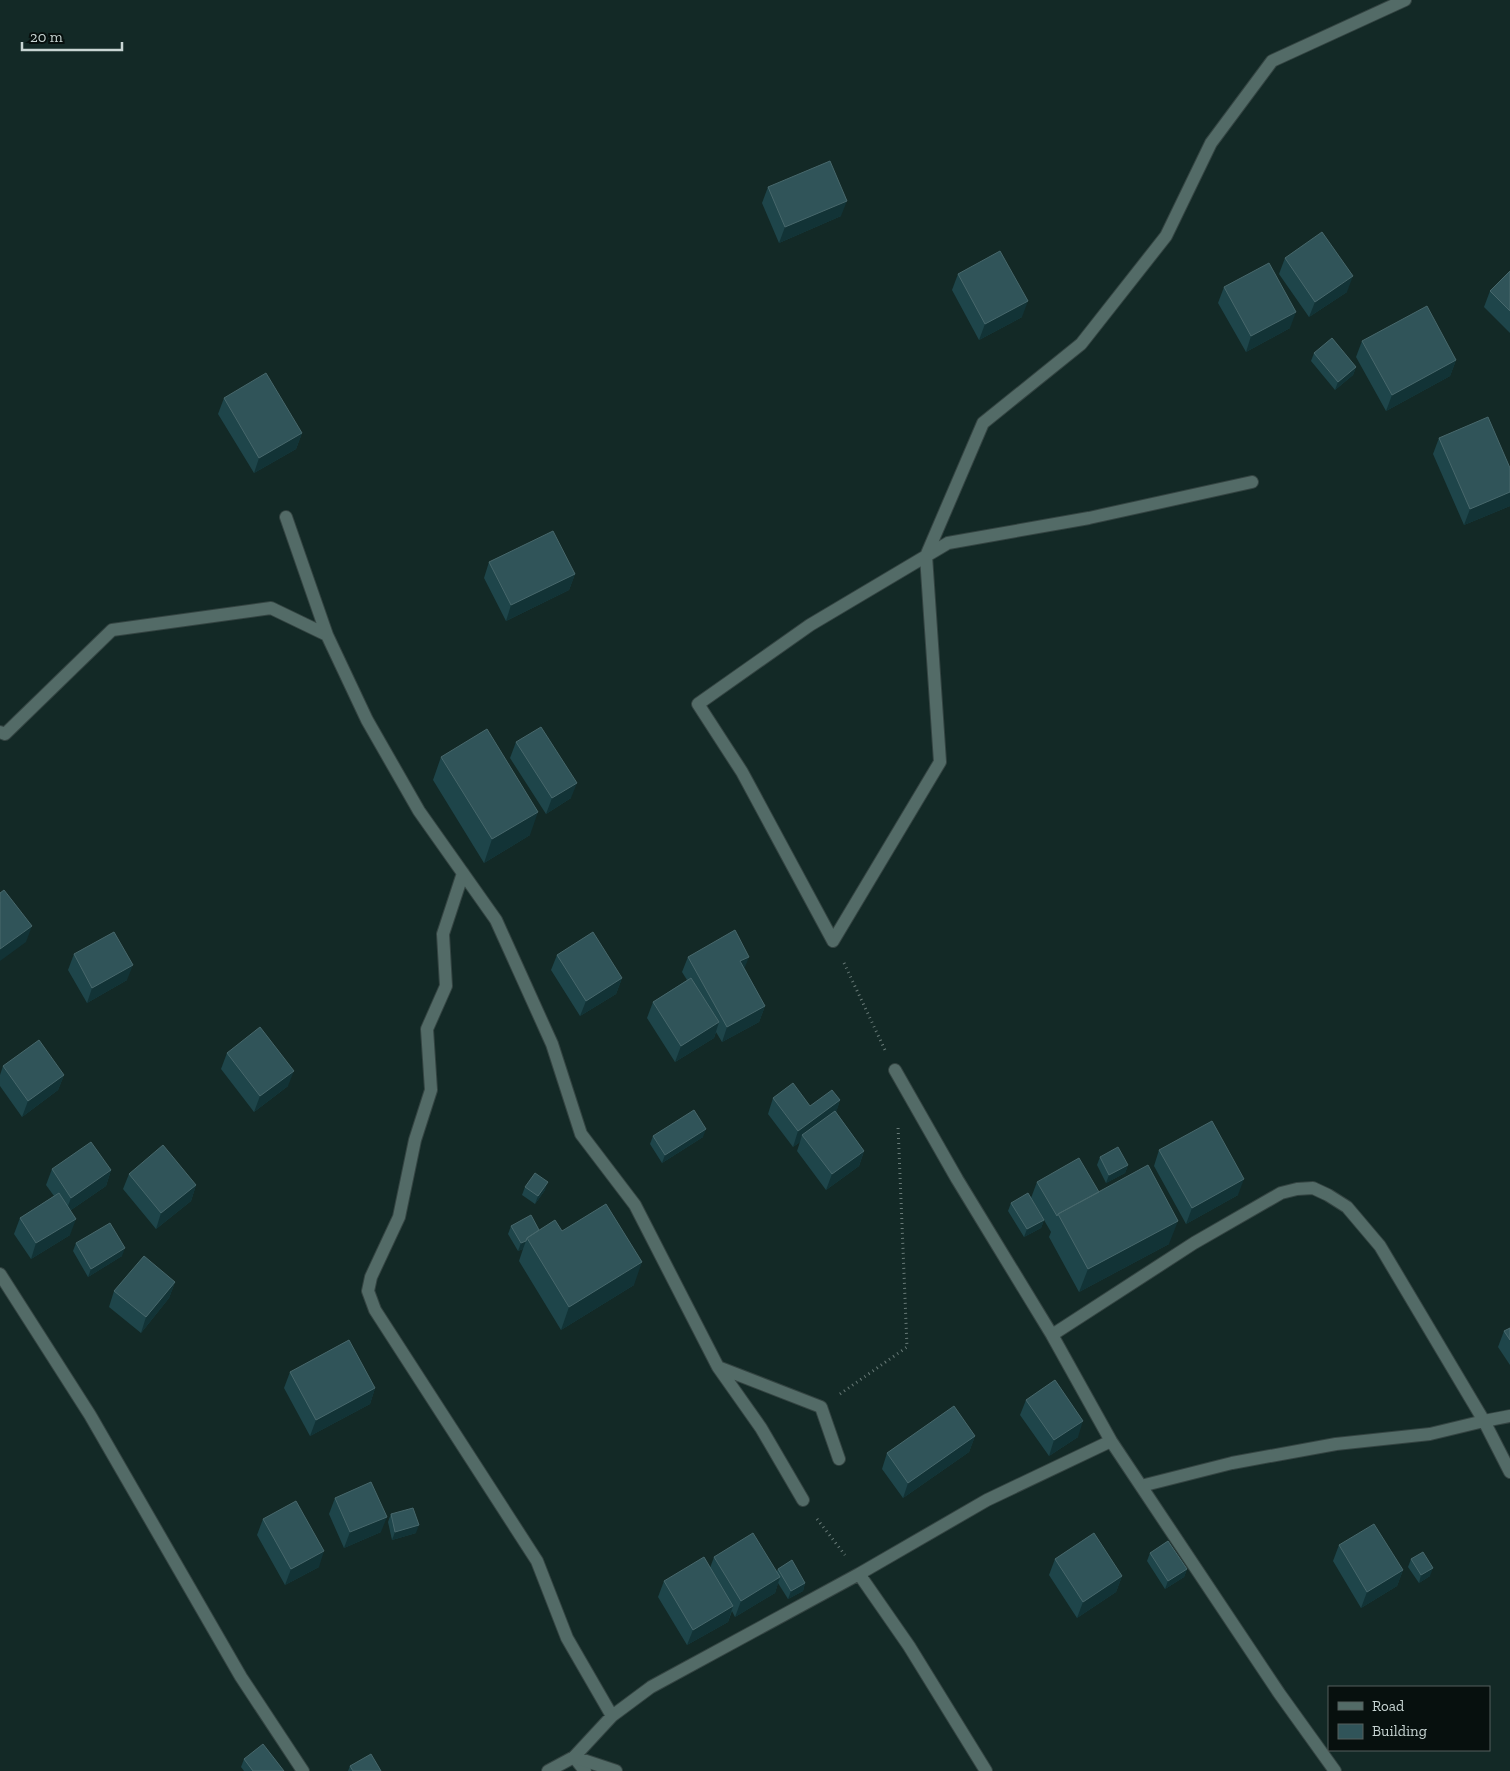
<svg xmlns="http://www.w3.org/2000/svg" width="1510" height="1771" font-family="'Zilla Slab',serif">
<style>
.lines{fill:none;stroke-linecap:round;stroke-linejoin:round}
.lane-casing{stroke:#344442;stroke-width:14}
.street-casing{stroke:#344442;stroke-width:14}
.path{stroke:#687a77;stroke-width:3;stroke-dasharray:1 4;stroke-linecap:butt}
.lane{stroke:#536b67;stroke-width:12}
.street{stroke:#536b67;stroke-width:12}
.wall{fill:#1e454a}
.shaded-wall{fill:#123336}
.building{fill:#305459;stroke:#48686c}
</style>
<rect width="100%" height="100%" fill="#132926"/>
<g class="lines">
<!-- lane casing -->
<g class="lane-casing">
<path id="lane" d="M574,1757l11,14"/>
</g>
<!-- street casing -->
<g class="street-casing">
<path id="street" d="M286,517l41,118 40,85 52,91 77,109 56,124 29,90 54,71 83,162 103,40 18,52
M0,732l5,2 107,-104 159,-22 56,27
M463,873l-20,61 3,52 -19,43 4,61 -16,50 -16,77 -28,60 -3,14 7,19 162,251 30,77 45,78
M833,941l107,-179 -14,-206 57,-133 98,-79 85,-108 45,-93 61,-82 133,-61
M833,941l-91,-169 -44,-68 112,-79 138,-82 141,-25 163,-36
M895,1070l62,109 95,156 59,106 168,252 56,78
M0,1274l90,141 151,262 62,94
M1052,1335l142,-92 87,-50 16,-4 16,-1 15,7 19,12 33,39 104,175 26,51
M718,1367l43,61 42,72
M1141,1486l91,-23 104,-19 94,-10 54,-13 26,-5
M859,1574l128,-74 124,-59
M574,1757l42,14
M548,1771l26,-14 38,-41 39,-29 208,-113 50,72 77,125"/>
</g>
<!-- path -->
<path class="path" d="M844,963l41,87
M840,1394l67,-47 -9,-221
M817,1519l28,36"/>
<!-- lane -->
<use href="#lane" class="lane"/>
<!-- street -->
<use href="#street" class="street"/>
</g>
<!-- wall -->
<path class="wall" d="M768,187l73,29 -62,27 -17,-40z
M1285,258l62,34 -38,25 -30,-43z
M1510,271v62l-26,-26 6,-16z
M958,274l64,43 -43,23 -27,-50z
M1224,287l66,41 -44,24 -28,-49z
M1362,341l94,19 -6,16 -64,35 -30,-54z
M1314,353l42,14 -3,8 -18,15 -24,-29z
M224,398l78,35 -6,16 -42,24 -36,-59z
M1439,438l71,30v38l-46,19 -31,-71z
M489,562l86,12 -6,16 -63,31 -22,-43z
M516,742l55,56 -25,16 -36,-56z
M441,757l89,78 -46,28 -51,-83z
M74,954l53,26 -40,23 -19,-33z
M557,955l65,23 -6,16 -36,22 -29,-46z
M688,957l57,12 20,37 -6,16 -37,20 -6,-10 -2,6 -39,24 -28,-44 6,-16 34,-22 -5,-8z
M227,1053l61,33 -34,26 -33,-43z
M3,1066l61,9 -6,15 -36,27 -22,-31v-11z
M773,1098l37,8 30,-6 -4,12 28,39 -5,15 -33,24 -29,-39 3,-9 -7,5 -25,-33z
M653,1136l50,1 -41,26 -12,-19z
M1159,1150l79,45 -52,29 -32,-58z
M1100,1157l28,8 -3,8 -19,10 -9,-18z
M52,1169l59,1 -5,16 -35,24 -1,25 -39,24 -17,-25 6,-16 34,-22 -8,-11z
M129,1174l67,11 -5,16 -35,28 -33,-40z
M1037,1182l62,10 70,52 -90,48 -30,-55 2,-5 -20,-34z
M525,1187l20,3 -10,14 -13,-9z
M1011,1203l33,17 -3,8 -17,9 -16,-26z
M511,1226l28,4 23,1 72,54 -73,45 -42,-69 4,-12 -5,2 -10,-17z
M76,1243l46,13 -34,21 -15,-26z
M175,1282l-6,16 -28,35 -32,-26 5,-16z
M1510,1328v37l-12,-18 6,-16z
M290,1372l85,16 -5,16 -60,32 -26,-48z
M1026,1400l52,37 -29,19 -29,-41z
M975,1436l-6,16 -66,46 -21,-29 5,-16z
M335,1498l46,34 -37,16 -15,-34z
M391,1514l25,19 -24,7 -4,-18z
M263,1519l56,48 -34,18 -28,-50z
M1339,1545l64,25 -6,16 -36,22 -28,-47z
M1150,1553l37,16 -3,8 -19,12 -18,-28z
M714,1557l63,14 1,-2 27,14 -2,8 -15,8 -10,-16 -3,10 -40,24 -3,-6 -4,11 -41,23 -29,-48 6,-16 46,-13z
M1055,1559l67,17 -6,16 -39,26 -28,-43z
M1411,1559l19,17 -11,7 -11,-16z
M244,1759l40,12h-40l-3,-4z
M350,1766l31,5h-33z"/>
<!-- shaded-wall -->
<path class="shaded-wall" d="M847,201l-6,15 -62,27 6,-16z
M1353,276l-6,16 -38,25 6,-15z
M1028,301l-6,16 -43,23 6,-16z
M1296,312l-6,16 -44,24 5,-16z
M1456,360l-6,16 -64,35 6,-16z
M1356,367l-3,8 -18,15 3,-8z
M302,433l-6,16 -42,24 5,-15z
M1510,492v14l-46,19 6,-16z
M575,574l-6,16 -63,31 5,-16z
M577,783l-6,15 -25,16 6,-16z
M538,812l-8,23 -46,28 8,-24z
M32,926l-6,16 -26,19v-12z
M749,957l-6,15 -3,-11z
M133,965l-6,15 -40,23 5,-15z
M622,978l-6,16 -36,22 6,-15z
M765,1006l-6,16 -37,20 5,-15z
M719,1022l-5,16 -39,24 6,-16z
M294,1071l-6,15 -34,26 6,-16z
M64,1075l-6,15 -36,27 6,-16z
M840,1100l-5,16 -33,19 -2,7 -7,5 5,-16z
M706,1129l-3,8 -41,26 3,-8z
M864,1151l-5,15 -33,24 6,-16z
M1128,1165l-3,8 -19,10 3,-8z
M111,1170l-5,16 -41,28 6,-16z
M1244,1179l-6,16 -52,29 6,-16z
M548,1182l-3,8 -10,14 3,-8z
M196,1185l-5,16 -35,28 5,-16z
M76,1219l-6,16 -39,24 5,-16z
M1044,1220l-3,8 -17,9 3,-8z
M1178,1221l-9,23 -90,48 9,-23z
M526,1241l-3,8 -5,2 3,-8z
M125,1248l-3,8 -34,21 3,-8z
M642,1262l-8,23 -73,45 8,-23z
M175,1282l-6,16 -28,35 5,-16z
M375,1388l-5,16 -60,32 6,-16z
M1083,1421l-5,16 -29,19 5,-16z
M975,1436l-6,16 -66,46 5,-15z
M387,1517l-6,15 -37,16 6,-16z
M419,1525l-3,8 -24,7 3,-8z
M324,1551l-5,16 -34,18 6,-16z
M1433,1568l-3,8 -11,7 2,-8z
M1187,1569l-3,8 -19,12 3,-8z
M1403,1570l-6,16 -36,22 6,-16z
M1122,1576l-6,16 -39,26 6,-16z
M780,1577l-5,16 -40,24 6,-16z
M805,1583l-2,8 -15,8 3,-8z
M733,1606l-5,16 -41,23 6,-15z"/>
<!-- building -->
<path class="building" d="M830,161l17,40 -62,26 -17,-40z
M1322,232l31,44 -38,26 -30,-44z
M1000,251l28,50 -43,23 -27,-50z
M1269,263l27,49 -45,24 -27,-49z
M1510,271v40l-20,-20z
M1427,306l29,54 -64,35 -30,-54z
M1332,338l24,29 -18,15 -24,-29z
M266,373l36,60 -43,25 -35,-60z
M1488,417l22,51v24l-40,17 -31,-71z
M553,531l22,43 -64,31 -22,-43z
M541,727l36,56 -25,15 -36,-56z
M487,729l51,83 -46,27 -51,-82z
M4,890l28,36 -32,23v-56z
M735,930l14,27 -9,4 25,45 -38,21 -39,-70z
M114,932l19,33 -41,23 -18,-34z
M593,932l29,46 -36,23 -29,-46z
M691,978l28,44 -38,24 -28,-44z
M260,1027l34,44 -34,25 -33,-43z
M39,1040l25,35 -36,26 -25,-35z
M793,1083l17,23 22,-16 8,10 -42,31 -25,-33z
M694,1110l12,19 -41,26 -12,-19z
M835,1111l29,40 -32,23 -30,-39z
M1212,1121l32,58 -52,29 -33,-58z
M91,1142l20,28 -40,28 -19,-29z
M163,1145l33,40 -35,28 -32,-39z
M1118,1147l10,18 -19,10 -9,-18z
M1079,1158l20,34 -41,22 -1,2 -20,-34z
M1148,1165l30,56 -90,48 -30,-55z
M535,1173l13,9 -10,14 -13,-9z
M59,1193l17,26 -40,24 -16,-25z
M1028,1193l16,27 -17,9 -16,-26z
M606,1204l36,58 -73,45 -42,-69 28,-18 7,11z
M531,1215l8,15 -12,8 -1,3 -5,2 -10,-17z
M110,1223l15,25 -34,21 -15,-26z
M144,1256l31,26 -29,35 -32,-26z
M1510,1328v12l-6,-9z
M349,1340l26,48 -59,32 -26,-48z
M1055,1380l28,41 -29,19 -28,-40z
M954,1406l21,30 -67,47 -21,-30z
M371,1482l16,35 -37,15 -15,-34z
M296,1501l28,50 -33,18 -28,-50z
M413,1508l6,17 -24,7 -4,-18z
M1374,1524l29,46 -36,22 -28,-47z
M753,1533l27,44 -39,24 -27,-44z
M1094,1533l28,43 -39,26 -28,-43z
M1168,1541l19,28 -19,12 -18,-28z
M1423,1552l10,16 -12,7 -10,-16z
M704,1557l29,49 -40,24 -29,-49z
M792,1560l13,23 -14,8 -13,-22z
M263,1744l21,27h-31l-9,-12z
M371,1754l10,17h-28l-3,-5z"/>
<!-- legend -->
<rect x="1328" y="1686" width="162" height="65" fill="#07100e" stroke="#545f5d"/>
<rect x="1338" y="1702" width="25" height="8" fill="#536b67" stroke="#545f5d"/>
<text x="1372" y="1711" font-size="15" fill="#c8d5d3">Road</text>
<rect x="1338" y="1724" width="25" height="15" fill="#305459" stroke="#545f5d"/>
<text x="1372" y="1736" font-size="15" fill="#c8d5d3">Building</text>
<!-- scale -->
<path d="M22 42v8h100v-8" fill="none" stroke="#c8d5d3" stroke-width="2.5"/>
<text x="30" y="42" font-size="15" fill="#c8d5d3" stroke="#07100e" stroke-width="4" paint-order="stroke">20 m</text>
</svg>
